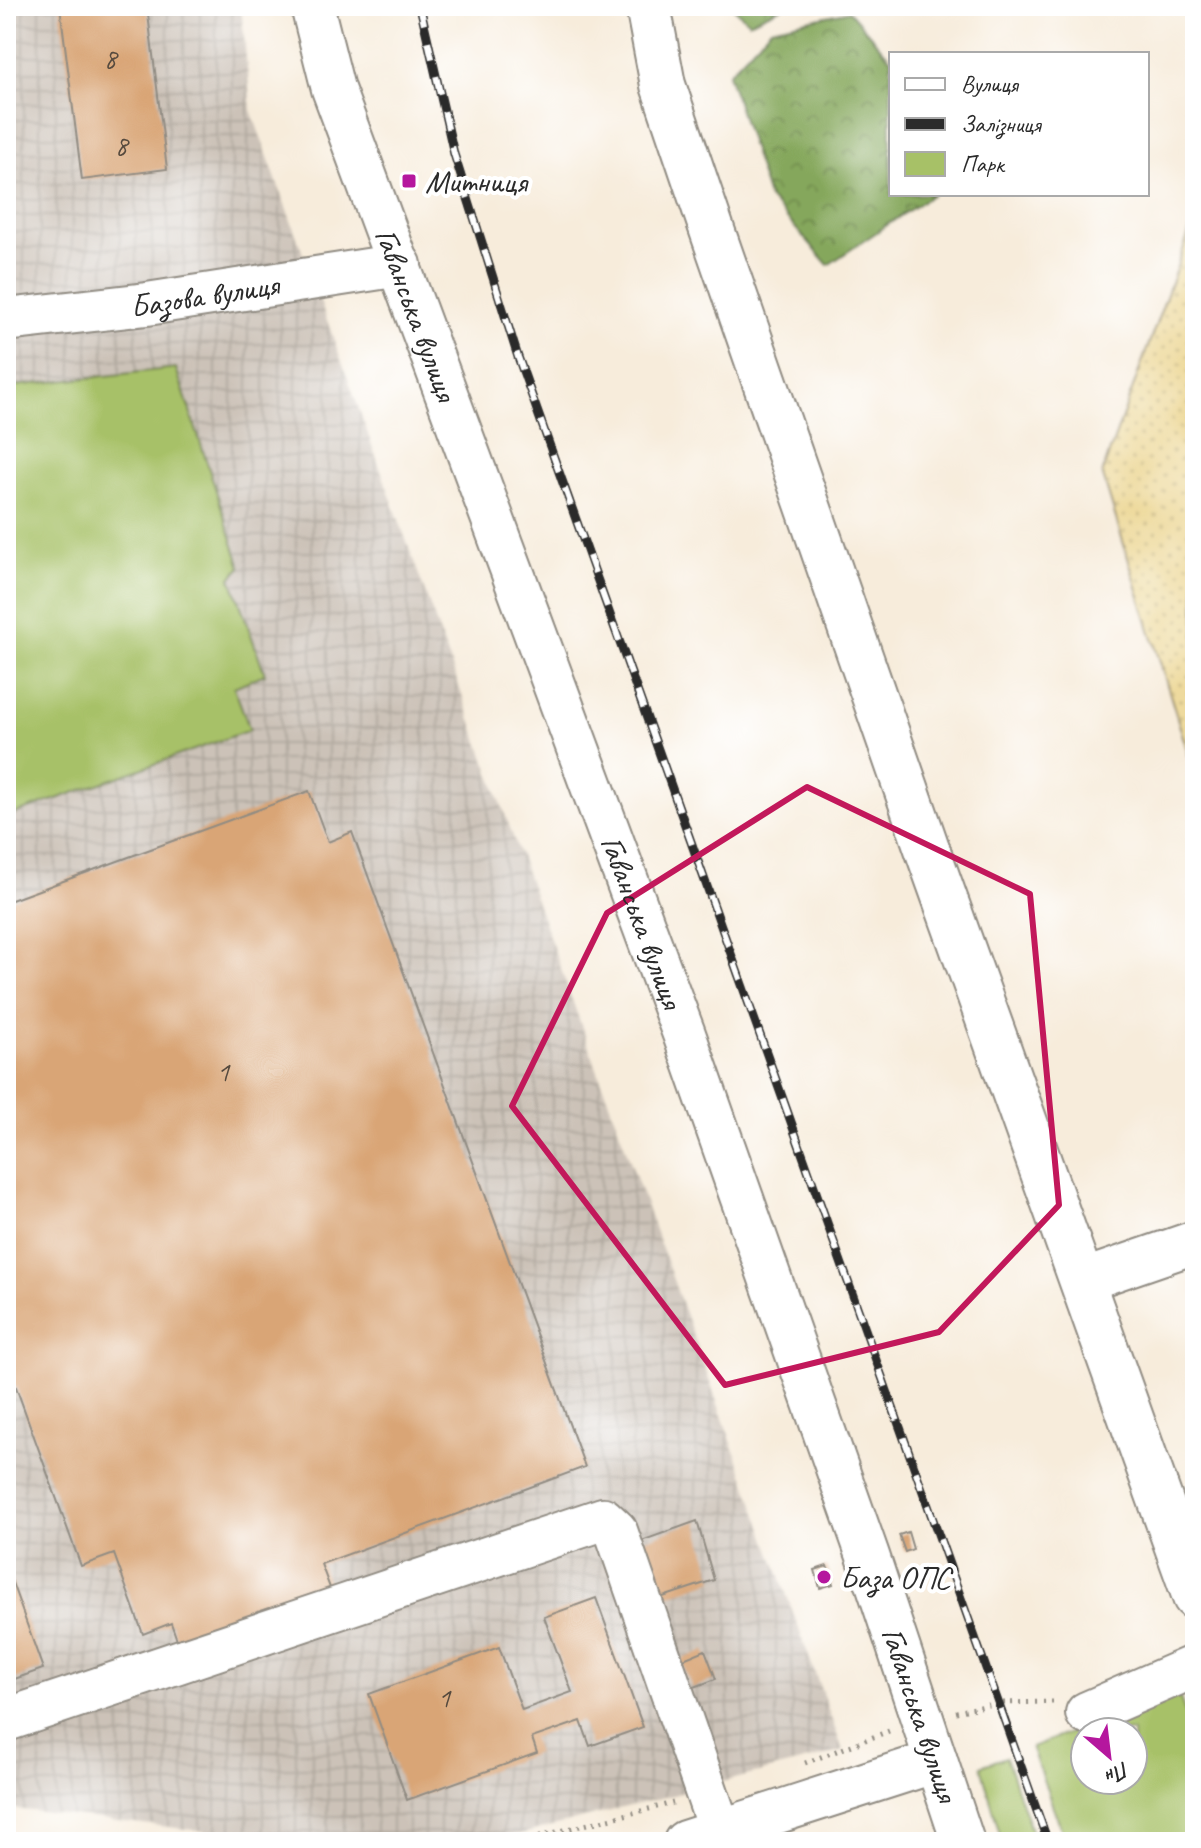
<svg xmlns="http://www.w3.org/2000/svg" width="1201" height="1848" font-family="Caveat,sans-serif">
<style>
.industrial{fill:url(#industrial-grid)}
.green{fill:#a7c167;stroke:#697649;stroke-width:2;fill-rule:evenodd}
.forest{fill:url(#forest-crowns);stroke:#586944;stroke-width:2}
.sand{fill:url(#sand-dots);stroke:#8c8264;stroke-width:2}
.building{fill:#d9a576}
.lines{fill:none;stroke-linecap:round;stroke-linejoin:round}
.minor-casing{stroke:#918c83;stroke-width:46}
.major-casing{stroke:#918c83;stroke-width:48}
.path{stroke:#918c83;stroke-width:5;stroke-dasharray:2 6;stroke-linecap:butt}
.minor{stroke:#fff;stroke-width:42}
.major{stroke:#fff;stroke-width:44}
.rail-casing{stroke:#2b2b2b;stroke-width:9}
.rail{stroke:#fff;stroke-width:6;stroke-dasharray:18;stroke-linecap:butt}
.marked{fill:none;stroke:#c2185b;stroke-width:6;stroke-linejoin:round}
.poi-dot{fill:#b5179e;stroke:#fff;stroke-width:3}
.labels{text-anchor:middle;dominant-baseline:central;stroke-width:8;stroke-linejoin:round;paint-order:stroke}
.number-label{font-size:28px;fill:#564a3e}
.poi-label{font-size:32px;fill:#2b2b2b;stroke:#fff;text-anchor:start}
.street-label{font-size:32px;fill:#2b2b2b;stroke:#fff}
</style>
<defs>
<pattern id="industrial-grid" width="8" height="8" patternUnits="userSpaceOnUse" patternTransform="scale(2)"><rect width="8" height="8" fill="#ccc2b8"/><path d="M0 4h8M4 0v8" fill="none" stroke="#afa79e"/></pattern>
<pattern id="forest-crowns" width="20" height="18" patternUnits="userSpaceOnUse" patternTransform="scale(2)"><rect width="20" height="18" fill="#85a75c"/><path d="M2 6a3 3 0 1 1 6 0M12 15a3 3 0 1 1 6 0" fill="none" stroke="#6d884c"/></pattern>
<pattern id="sand-dots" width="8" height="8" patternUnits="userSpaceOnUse" patternTransform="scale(2)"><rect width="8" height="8" fill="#eeda9e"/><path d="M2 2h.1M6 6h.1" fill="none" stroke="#cb8" stroke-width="1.8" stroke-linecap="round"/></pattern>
</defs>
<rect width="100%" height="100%" fill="#fff"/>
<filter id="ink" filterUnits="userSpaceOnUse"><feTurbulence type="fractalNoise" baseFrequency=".0125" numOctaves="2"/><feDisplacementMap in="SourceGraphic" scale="16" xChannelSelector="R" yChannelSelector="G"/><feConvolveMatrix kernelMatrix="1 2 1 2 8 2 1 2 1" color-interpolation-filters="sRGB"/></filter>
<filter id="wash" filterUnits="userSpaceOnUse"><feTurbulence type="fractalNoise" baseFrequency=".006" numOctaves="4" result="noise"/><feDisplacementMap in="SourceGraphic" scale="32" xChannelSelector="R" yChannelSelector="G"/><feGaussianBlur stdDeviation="1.8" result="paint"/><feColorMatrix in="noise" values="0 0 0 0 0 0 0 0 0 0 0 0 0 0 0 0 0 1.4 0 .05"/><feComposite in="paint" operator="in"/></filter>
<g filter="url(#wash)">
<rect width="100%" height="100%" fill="#f7ecdb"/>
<!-- industrial -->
<path class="industrial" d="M6,6h235l10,104 592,1641 -353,91h-192l-292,-34z"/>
<!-- green -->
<path class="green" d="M176,368l65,199 -10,11 34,96 -31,13 16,43 -244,87v-430z
M1178,1693l17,45v104h-129l-35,-95zM1085,1732h48v48h-48z
M1006,1757l29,85h-33l-21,-76z"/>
<!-- forest -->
<path class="forest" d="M731,6h53l-35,16z
M849,11l42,48v135h42l-105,71 -60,-68 -40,-123 43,-46z"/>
<!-- sand -->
<path class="sand" d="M1195,217v559l-93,-303z"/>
<g id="blocks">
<!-- building -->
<path class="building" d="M60,6h87l20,163 -85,11z
M309,791l19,51 24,-10 233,635 -264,97 12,32 -152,55 -10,-28 -28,11 -29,-80 -33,12 -65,-179 -10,3v-488z
M697,1521l17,59 -54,18 -19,-57z
M908,1532l5,17 -8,3 -6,-17z
M6,1566l37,103 -37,13z
M827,1566l6,18 -13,4 -5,-18z
M596,1598l47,129 -53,19 -9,-25 -49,17 5,15 -130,47 -38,-106 130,-47 23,63 50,-18 -28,-75z
M705,1650l11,29 -24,9 -11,-28z"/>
</g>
</g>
<g filter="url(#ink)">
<use href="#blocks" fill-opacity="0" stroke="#918c83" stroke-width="2"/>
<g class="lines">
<!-- minor casing -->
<g class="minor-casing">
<g id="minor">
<path id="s1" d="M312,6l21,83 351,945 184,522 95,286"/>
<path id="s2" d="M6,320l141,-16 253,-39"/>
<path d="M1082,1281l113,-39"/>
<path d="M1087,1713l108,-47"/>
<path d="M6,1720l597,-201 13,12 104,300"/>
<path d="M685,1842l251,-81"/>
</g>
</g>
<!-- major casing -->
<g class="major-casing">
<path id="major" d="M648,6l15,79 50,148 218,627 264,737"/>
</g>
<!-- path -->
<path class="path" d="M956,1712l43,-9 54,-1
M805,1763l84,-32
M516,1842l157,-39"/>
<!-- minor -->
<use href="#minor" class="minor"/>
<!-- major -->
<use href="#major" class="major"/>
<!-- rail casing -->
<g class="rail-casing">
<path id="rail" d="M420,6l34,148 64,203 530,1485"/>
</g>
<!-- rail -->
<use href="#rail" class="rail"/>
</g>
</g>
<!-- marked area -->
<path class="marked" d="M807,787l223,107 29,311 -120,127 -214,53 -213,-279 95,-193z"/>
<!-- markers -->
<g class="poi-dot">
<rect x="401" y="173" width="16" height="16" rx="4"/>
<circle cx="824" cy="1577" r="8"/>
</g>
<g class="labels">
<!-- number labels -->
<g class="number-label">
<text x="110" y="58">8</text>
<text x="121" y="145">8</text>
<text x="223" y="1071">1</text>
<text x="444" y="1697">1</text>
</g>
<!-- poi labels -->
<g class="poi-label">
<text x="425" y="181">Митниця</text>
<text x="840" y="1577">База ОПС</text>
</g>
<!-- street labels -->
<g class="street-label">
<text stroke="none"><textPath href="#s2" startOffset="200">Базова вулиця</textPath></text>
<text stroke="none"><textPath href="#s1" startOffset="326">Гаванська вулиця</textPath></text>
<text stroke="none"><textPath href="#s1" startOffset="974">Гаванська вулиця</textPath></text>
<text stroke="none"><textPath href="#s1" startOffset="1814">Гаванська вулиця</textPath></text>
</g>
</g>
<!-- margin -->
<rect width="1201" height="1848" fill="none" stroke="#fff" stroke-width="32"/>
<!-- legend -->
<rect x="889" y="52" width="260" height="144" fill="#ffffff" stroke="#aaaaaa" stroke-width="2"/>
<rect x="905" y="78" width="40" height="12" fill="#ffffff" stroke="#aaaaaa" stroke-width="2"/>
<text x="961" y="92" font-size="24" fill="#2b2b2b">Вулиця</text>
<rect x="905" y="118" width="40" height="12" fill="#2b2b2b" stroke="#aaaaaa" stroke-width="2"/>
<text x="961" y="132" font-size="24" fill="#2b2b2b">Залізниця</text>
<rect x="905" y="152" width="40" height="24" fill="#a7c167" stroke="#aaaaaa" stroke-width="2"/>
<text x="961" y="172" font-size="24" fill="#2b2b2b">Парк</text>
<!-- north arrow -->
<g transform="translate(1109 1756) rotate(152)"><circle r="38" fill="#ffffff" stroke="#aaaaaa" stroke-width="2"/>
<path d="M0-6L14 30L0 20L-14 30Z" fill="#b5179e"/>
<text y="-12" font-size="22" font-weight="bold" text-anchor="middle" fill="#2b2b2b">Пн</text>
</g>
</svg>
